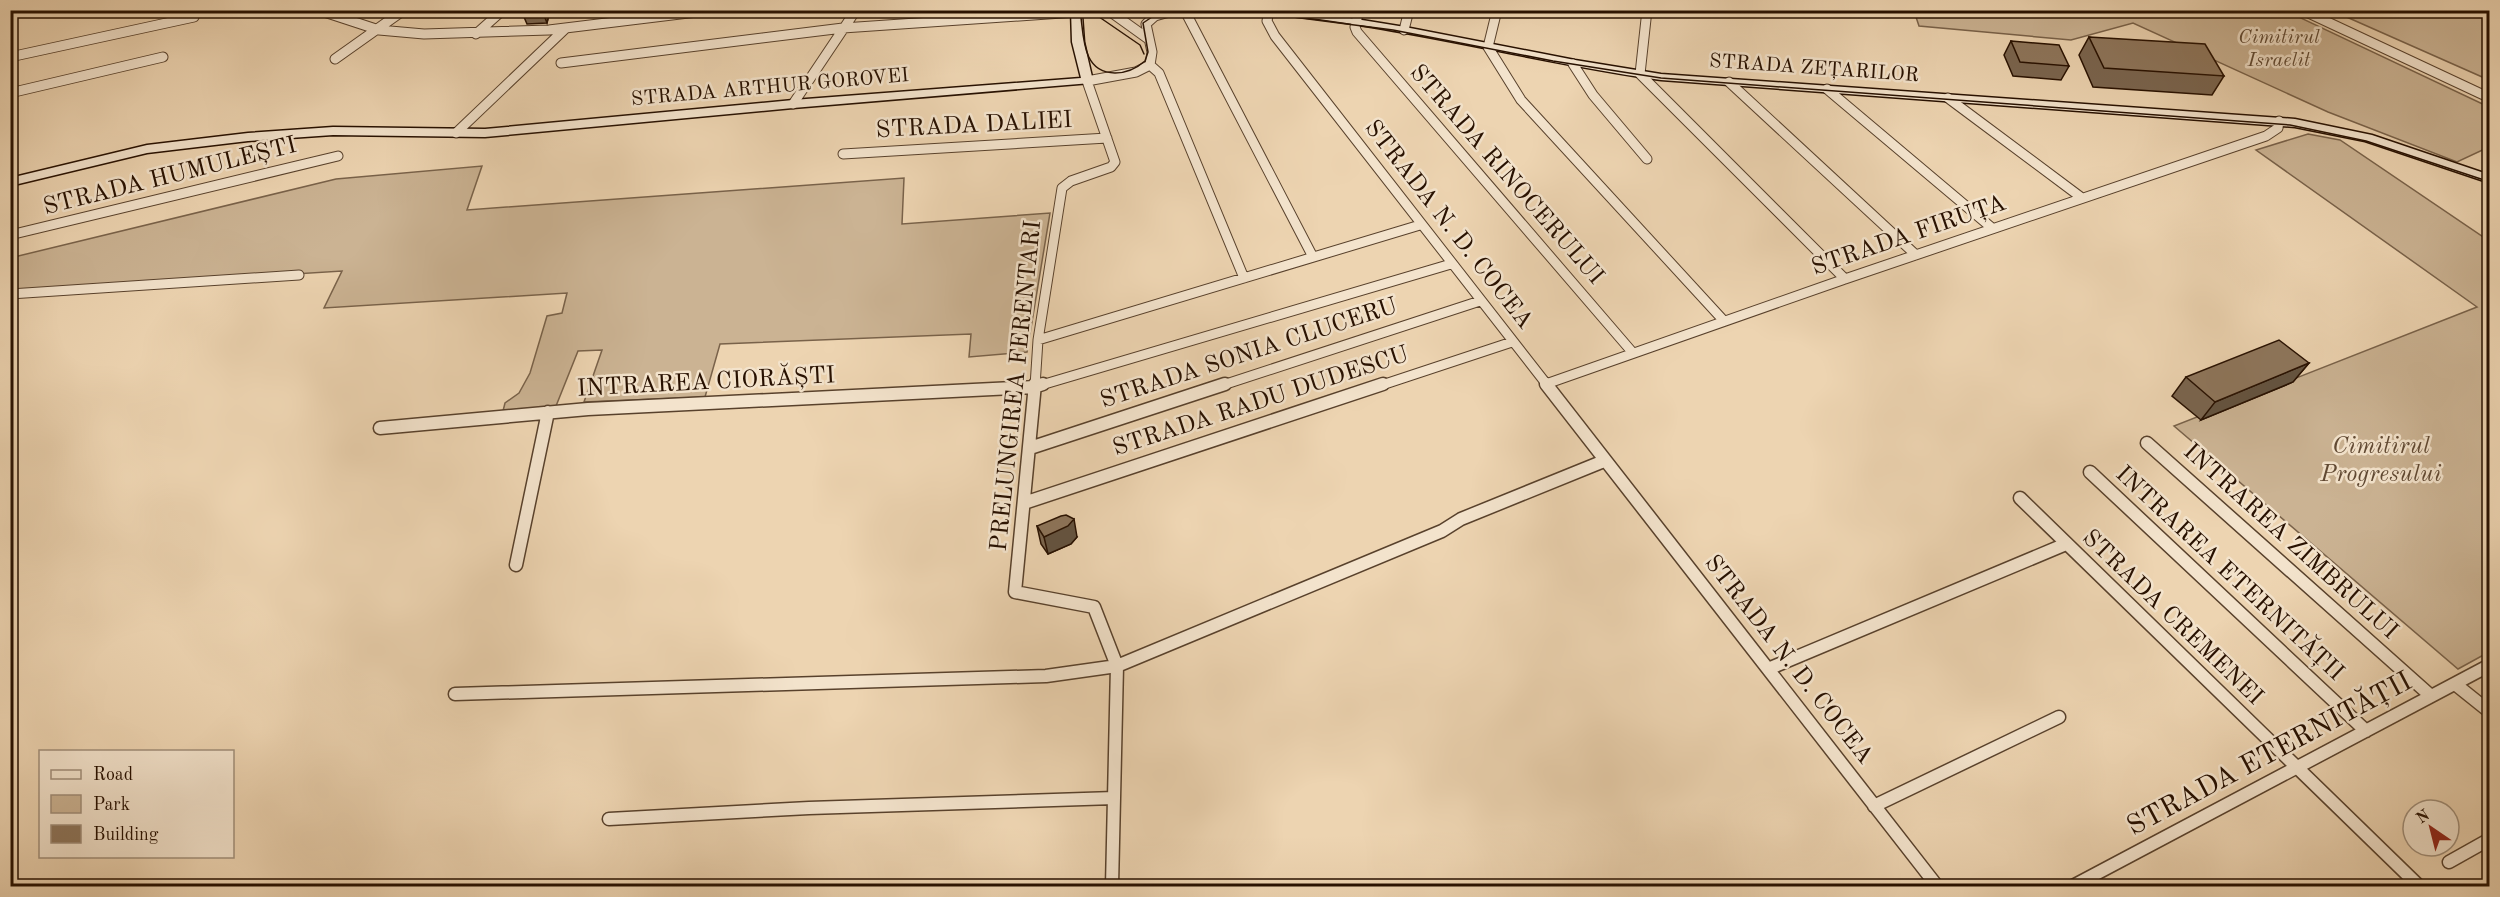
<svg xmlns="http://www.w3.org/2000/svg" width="2500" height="897" font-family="'Old Standard TT',serif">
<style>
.green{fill:#cbb393;stroke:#79624a;stroke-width:1.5}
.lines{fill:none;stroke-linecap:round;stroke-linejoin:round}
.street-far1-casing{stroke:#58412c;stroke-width:11}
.street-casing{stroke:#58412c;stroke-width:15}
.secondary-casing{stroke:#271000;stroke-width:3}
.street-far1{stroke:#f3e3cc;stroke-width:9}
.street{stroke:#f3e3cc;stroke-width:12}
.secondary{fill:#f3e3cc;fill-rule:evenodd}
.tram{stroke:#271000;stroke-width:1.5}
.wall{fill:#7a654f;stroke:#271000;stroke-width:1.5}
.shaded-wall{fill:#635340;stroke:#271000;stroke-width:1.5}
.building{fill:#8e765c;stroke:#271000;stroke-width:1.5}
.labels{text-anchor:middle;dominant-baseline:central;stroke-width:5;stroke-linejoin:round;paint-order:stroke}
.far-park-label{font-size:20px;font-style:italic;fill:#604933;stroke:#f3e3cc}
.far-street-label{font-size:20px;fill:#271000;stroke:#f3e3cc}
.street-label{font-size:24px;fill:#271000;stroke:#f3e3cc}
.park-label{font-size:24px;font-style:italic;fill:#604933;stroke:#f3e3cc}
.near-street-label{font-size:28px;fill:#271000;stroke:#f3e3cc}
</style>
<rect width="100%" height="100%" fill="#edd4b1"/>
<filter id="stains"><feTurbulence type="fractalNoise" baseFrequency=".00333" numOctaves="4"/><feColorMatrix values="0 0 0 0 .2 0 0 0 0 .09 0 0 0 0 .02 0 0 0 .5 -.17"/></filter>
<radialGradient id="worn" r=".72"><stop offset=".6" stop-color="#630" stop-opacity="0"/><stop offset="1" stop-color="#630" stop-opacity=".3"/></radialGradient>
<!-- green -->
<path class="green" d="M1914,11h372l203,96v40l-32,15 -129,-50 -195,-89 -62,17 -152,-14z
M2333,11h156v69z
M2308,134l32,6 149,101v411l-31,17 -284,-243 303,-119 -221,-157z
M482,166l-15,44 437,-32 -2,46 148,-11 -23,139 -58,5 2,-23 -251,10 -15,53 -121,5 18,-52 -24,1 -22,55 -53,5 2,-8 14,-10 11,-20 17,-57 15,-3 5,-20 -243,15 18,-37 -331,21 -1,-34 326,-79z"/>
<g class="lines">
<!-- street-far1 casing -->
<g class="street-far1-casing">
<path id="street-far1" d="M318,10l61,20 45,4 125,-4 164,-20
M1108,10l39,28
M1269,10l-2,11 8,15 273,350
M1359,10l-4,17 2,5 276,321
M1497,10l-9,37 33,53 203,221
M1647,10l-7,64 205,205
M2302,10l188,88
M1185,11l128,246
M10,13l15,-3
M1404,30l5,-20
M476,34l27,-24
M10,57l184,-40
M335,59l69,-49
M561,63l282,-35 233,-16
M1573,64l20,31 54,64
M1150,65l9,8 85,205
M1150,65l2,-13 -6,-28 9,-8 18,-5
M1729,82l187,173
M1827,89l165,139
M10,93l153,-36
M1948,98l134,100
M793,104l63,-94
M456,133l109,-104
M843,154l264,-16
M10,235l328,-79
M10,294l289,-19
M1038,340l382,-115
M1546,384l299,-105 421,-143 12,-8 1,-7
M1035,386l3,-46 24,-152 9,-7 40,-14 4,-5 -28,-81 49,-9 14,-7
M1038,386l413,-122
M1220,386l260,-85
M1379,386l133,-44"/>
</g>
<!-- street casing -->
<g class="street-casing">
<path id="street" d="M1035,384l-20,208 79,15 23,59 -5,220
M1546,384l391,502
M380,428l208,-19 446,-22 9,-3
M2147,443l284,253
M1030,448l195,-64
M2090,472l276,259
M2020,498l399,388
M1024,503l359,-119
M516,565l32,-153
M1768,669l298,-125
M2455,684l35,28
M455,694l591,-18 71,-10 325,-135 19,-12 143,-58
M1874,806l185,-89
M609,819l200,-11 305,-10
M2449,862l41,-23
M2073,886l417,-221"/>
</g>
<!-- secondary casing -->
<g class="secondary-casing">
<path id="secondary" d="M1071,10h39l-5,3 -23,2 2,27 9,39 -2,2 -298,25 -308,29 -152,-2 -85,6 -101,12 -137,33v-8l137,-33 101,-12 85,-6 152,2 308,-29 288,-22 -9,-36z
M1127,10h172l20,3 86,14 170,33 86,14 634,45 77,16 118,40v8l-125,-42 -70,-14 -634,-47c-115,-16 -227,-46 -342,-61 -62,-8 -125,-5 -187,-6z"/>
</g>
<!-- street-far1 -->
<use href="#street-far1" class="street-far1"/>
<!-- street -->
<use href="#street" class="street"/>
<!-- secondary -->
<use href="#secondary" class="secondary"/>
<!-- tram -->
<path class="tram" d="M1080,10c4,24 1,63 35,63 11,0 22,-5 30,-12l3,-9 -5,-29 15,-10 17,-3 110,6 108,14 160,31 108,17 629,47 76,16 124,41
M1089,10l51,35 4,9
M1093,10l66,2"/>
</g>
<!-- wall -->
<path class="wall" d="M521,10h29l-3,13 -20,1z
M2089,37l135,39 -12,19 -119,-8 -14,-32z
M2011,41l58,25 -8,14 -48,-4 -9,-21z
M2309,363l-16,19 -92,38 -29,-24 14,-19z
M1037,526l40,11 -6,7 -23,10 -7,-10z"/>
<!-- shaded-wall -->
<path class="shaded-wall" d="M542,10h8l-3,13z
M2309,363l-16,19 -92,38 14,-18z
M1074,519l3,18 -6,7 -23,10 -4,-17z"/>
<!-- building -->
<path class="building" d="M2089,37l116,7 19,32 -120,-8z
M2011,41l48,4 10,21 -49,-4z
M2279,340l30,23 -94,39 -29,-25z
M1066,515l8,4 -6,7 -24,11 -7,-11 24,-10z"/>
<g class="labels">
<!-- far-park labels -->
<g class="far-park-label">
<text x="2279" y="38">Cimitirul<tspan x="2279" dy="23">Israelit</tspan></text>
</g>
<!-- far-street labels -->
<g class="far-street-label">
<text transform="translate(1814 69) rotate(4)">STRADA ZEȚARILOR</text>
<text transform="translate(770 88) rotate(-5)">STRADA ARTHUR GOROVEI</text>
</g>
<!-- street labels -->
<g class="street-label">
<text transform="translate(974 126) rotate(-3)">STRADA DALIEI</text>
<text transform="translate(1506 175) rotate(49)">STRADA RINOCERULUI</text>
<text transform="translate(170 177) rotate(-14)">STRADA HUMULEȘTI</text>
<text transform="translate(1448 225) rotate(52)">STRADA N. D. COCEA</text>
<text transform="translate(1909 236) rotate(-19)">STRADA FIRUȚA</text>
<text transform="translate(1249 354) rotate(-18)">STRADA SONIA CLUCERU</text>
<text transform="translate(706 383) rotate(-3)">INTRAREA CIORĂȘTI</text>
<text transform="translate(1017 386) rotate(-84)">PRELUNGIREA FERENTARI</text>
<text transform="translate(1261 402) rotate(-18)">STRADA RADU DUDESCU</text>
<text transform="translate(2290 542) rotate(42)">INTRAREA ZIMBRULUI</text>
<text transform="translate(2229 574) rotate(43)">INTRAREA ETERNITĂȚII</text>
<text transform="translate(2172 618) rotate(44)">STRADA CREMENEI</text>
<text transform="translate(1788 660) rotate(52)">STRADA N. D. COCEA</text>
</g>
<!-- park labels -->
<g class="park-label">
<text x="2381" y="447">Cimitirul<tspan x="2381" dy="28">Progresului</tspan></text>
</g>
<!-- near-street labels -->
<g class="near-street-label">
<text transform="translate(2270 755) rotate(-28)">STRADA ETERNITĂȚII</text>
</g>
</g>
<!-- margin -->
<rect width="2500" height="897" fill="none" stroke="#edd4b1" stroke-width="36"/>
<rect x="12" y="12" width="2476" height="873" fill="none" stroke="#271000" stroke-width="3"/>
<rect x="18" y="18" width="2464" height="861" fill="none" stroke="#271000" stroke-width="1.5"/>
<!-- legend -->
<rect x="39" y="750" width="195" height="108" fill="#f3e3cc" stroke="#a18f7a" stroke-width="1.5"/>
<rect x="51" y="770" width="30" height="9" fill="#f3e3cc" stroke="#a18f7a" stroke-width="1.5"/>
<text x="93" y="780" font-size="18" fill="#271000">Road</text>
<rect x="51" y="795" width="30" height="18" fill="#cbb393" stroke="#a18f7a" stroke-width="1.5"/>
<text x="93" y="810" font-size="18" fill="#271000">Park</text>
<rect x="51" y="825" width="30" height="18" fill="#8e765c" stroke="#a18f7a" stroke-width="1.5"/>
<text x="93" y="840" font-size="18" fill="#271000">Building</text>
<!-- north arrow -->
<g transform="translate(2431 828) rotate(325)"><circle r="28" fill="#f3e3cc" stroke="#a18f7a" stroke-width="1.5"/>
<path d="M0-4.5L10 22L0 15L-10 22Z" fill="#8f2418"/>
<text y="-9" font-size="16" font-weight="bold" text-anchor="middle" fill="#271000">N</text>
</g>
<rect width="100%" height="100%" filter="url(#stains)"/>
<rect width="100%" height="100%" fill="url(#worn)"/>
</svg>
